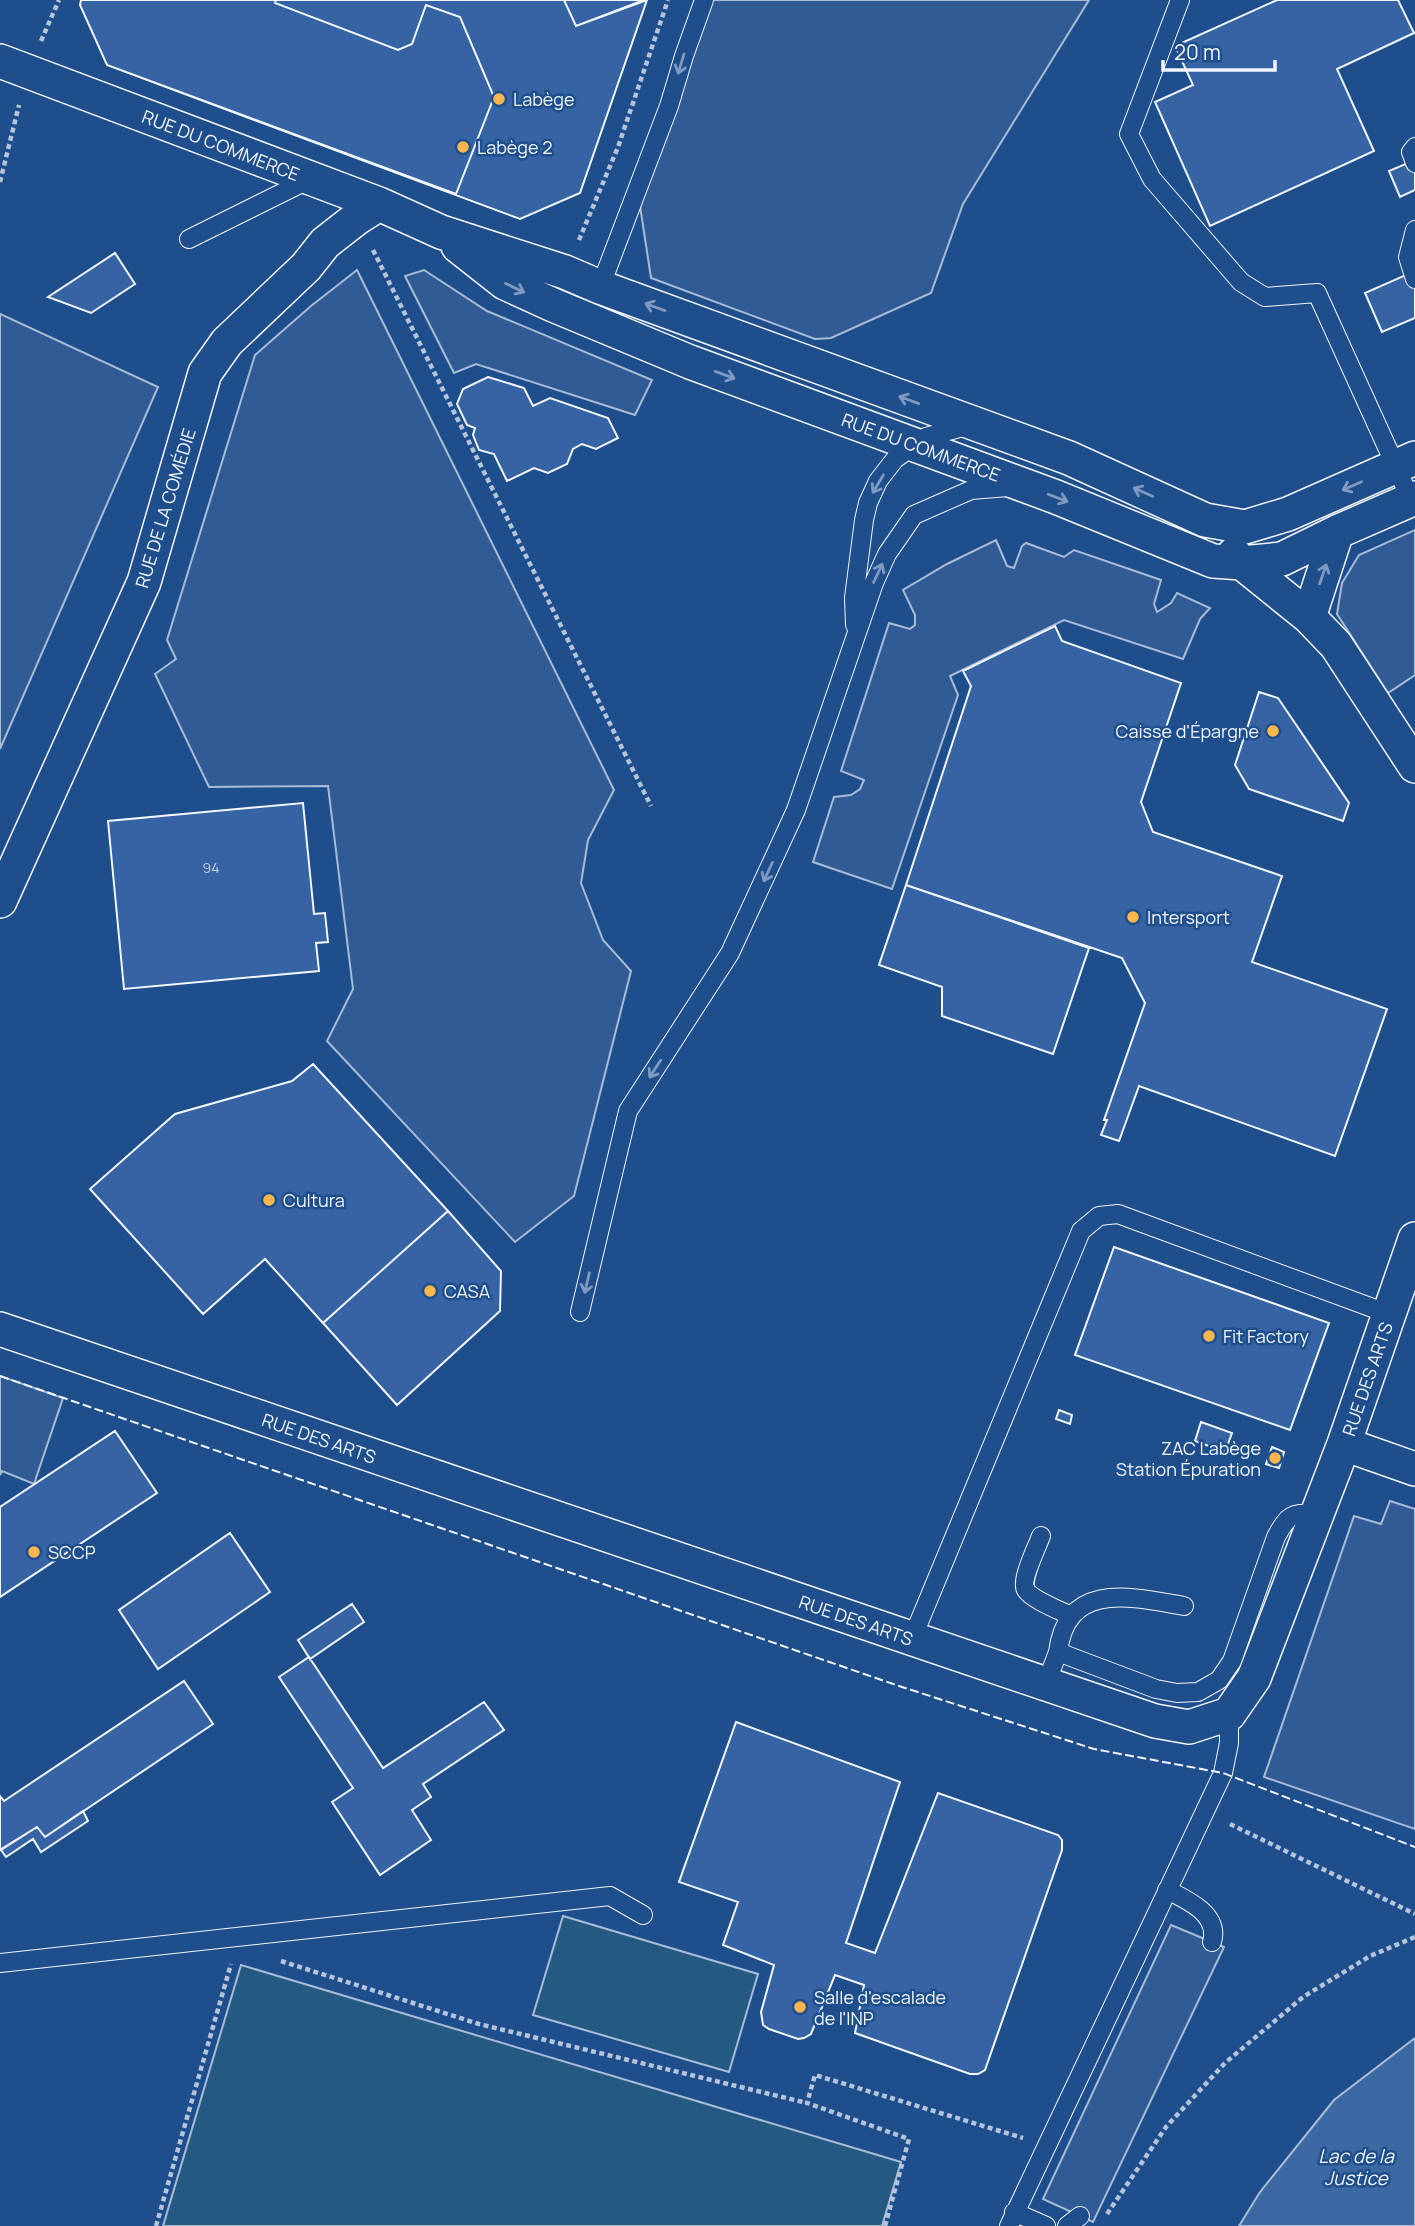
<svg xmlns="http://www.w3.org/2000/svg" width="1415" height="2226" font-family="Manrope,sans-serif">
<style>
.green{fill:#245a82;stroke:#a8bbd7;stroke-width:2}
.parking{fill:#305b95;stroke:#a8bbd7;stroke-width:2}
.water{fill:#3b69a3;stroke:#a8bbd7;stroke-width:2}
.building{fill:#3563a3;stroke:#f2f6ff;stroke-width:2}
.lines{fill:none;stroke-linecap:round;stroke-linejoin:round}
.service-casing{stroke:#f2f6ff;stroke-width:20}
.minor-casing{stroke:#f2f6ff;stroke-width:36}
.path{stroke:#b3c4dc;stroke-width:4.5;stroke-dasharray:5 3.5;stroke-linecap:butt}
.service{stroke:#1f4e8c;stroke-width:18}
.minor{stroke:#1f4e8c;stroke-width:33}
.fence{stroke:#f2f6ff;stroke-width:2;stroke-dasharray:9 3.5;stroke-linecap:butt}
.oneway{stroke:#7e9ac0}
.poi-dot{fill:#ffb74d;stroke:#1f4e8c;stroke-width:2.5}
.labels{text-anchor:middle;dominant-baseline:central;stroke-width:5;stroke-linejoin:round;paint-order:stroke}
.number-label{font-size:14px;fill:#c3d1e8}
.poi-label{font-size:18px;fill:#f2f6ff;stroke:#1f4e8c;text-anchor:start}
.street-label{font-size:18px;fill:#f2f6ff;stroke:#1f4e8c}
.water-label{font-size:19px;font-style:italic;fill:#f2f6ff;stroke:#1f4e8c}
</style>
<rect width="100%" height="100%" fill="#1f4e8c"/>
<!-- green -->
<path class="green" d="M563,1916l195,58 -29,98 -196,-57z
M241,1965l660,197 -19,64h-719z"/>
<!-- parking -->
<path class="parking" d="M710,0h379l-126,204 -32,89 -100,45 -16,1 -164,-61 -11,-72z
M357,270l257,520 -26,50 -7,43 22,57 28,31 -57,225 -59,46 -188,-201 26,-52 -25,-203 -119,1 -54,-113 21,-15 -9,-19 88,-285 56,-49z
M424,270l63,41 165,69 -17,35 -159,-51 -22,9 -49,-97z
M0,314l158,73 -158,362z
M1415,530v145l-27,18 -51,-79 5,-31 17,-28z
M996,540l11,26 7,2 8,-22 4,-3 38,14 10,-7 87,30 -7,24 3,8 14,-9 6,-10 33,15 -10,11 -17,40 -119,-39 -114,56 8,19 -66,194 -79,-27 21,-65 17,-2 9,-6 4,-9 -23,-9 48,-148 21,6 5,-4v-10l-12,-25 44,-26z
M0,1376l63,22 -29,86 -32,-13 -2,4z
M1390,1501l25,8v320l-151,-52 90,-261 27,8z
M1171,1925l53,22 -131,275 -50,-23z"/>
<!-- water -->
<path class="water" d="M1415,2038v188h-176l21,-34 74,-92z"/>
<!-- building -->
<path class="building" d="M81,0h483l12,26 71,-26 -67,193 -60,26 -413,-154 -27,-60z
M81,0h195l-1,3 123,47 14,-6 14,-39 34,12 34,80 -38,97 -349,-129 -27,-60z
M564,0h80l-68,26z
M1277,0h121l16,33 -77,36 37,82 -164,75 -55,-124 38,-17 -18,-39z
M1415,160v30l-15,7 -11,-26z
M115,253l20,31 -44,29 -43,-16z
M1415,271v47l-33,14 -17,-39z
M488,377l36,11 9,18 17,-8 58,20 10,20 -22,11 -14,-5 -9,5 -6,15 -19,9 -14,-5 -27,13 -13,-27 -15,-4 -6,-15 2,-7 -8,-3 -10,-21 6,-15z
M1055,626l7,15 119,42 -40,119 12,30 129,44 -30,86 135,47 -52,147 -196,-70 -20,55 -18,-6 6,-15h-3l41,-117 -23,-45 -216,-73 65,-199 -8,-15z
M1259,692l19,6 71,105 -6,18 -94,-32 -14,-24z
M303,803l11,111 11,-1 3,29 -12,1 3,28 -195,18 -16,-168z
M906,885l183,63 -36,106 -111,-38v-29l-63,-22z
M313,1064l135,147 -125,112 -58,-64 -62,55 -113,-125 85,-75 117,-33z
M448,1211l53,60 -1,40 -103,94 -74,-82z
M1114,1247l215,76 -39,107 -215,-75z
M1059,1410l13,5 -2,9 -14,-5z
M1201,1422l31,11 -7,19 -30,-11z
M115,1431l42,62 -157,104v-90z
M1272,1447l12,5 -5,16 -13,-4z
M230,1533l40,59 -112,77 -39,-59z
M352,1604l12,18 -54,37 -12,-19z
M309,1657l74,111 101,-66 20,28 -81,54 8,13 -19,13 19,30 -51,35 -48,-73 21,-14 -74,-111z
M184,1681l29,43 -168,113 -8,-10 -37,23v-54l4,5z
M736,1722l164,60 -54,161 29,10 63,-160 120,42 4,5v10l-77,220 -7,4h-8l-115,-41 9,-48 -29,-10 -24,59 -7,4 -6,1 -29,-10 -6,-4 -2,-13 13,-47 -51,-20 15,-43 -59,-20z
M83,1811l5,10 -47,31 -8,-13 -27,18 -5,-7 36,-23 8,10z"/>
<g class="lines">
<!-- service casing -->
<g class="service-casing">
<path id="service" d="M1180,0l-51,134 23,45 89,103 24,15 52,-4 94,207
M1415,147l-4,5 4,11
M1415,230l-7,27 7,22
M189,239l121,-60
M598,293l71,-187 15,-50 20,-56
M855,625l-1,-27 10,-78 4,-17 10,-22 17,-22 31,-22 44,-12
M580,1312l48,-201 102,-158 66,-143 78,-227 13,-29 27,-39 57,-25 37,-3
M1041,1536c-4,11 -21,45 -15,54 5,9 35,21 45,26
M912,1639l169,-408 18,-15 19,-2 271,100
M1058,1652c9,-72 74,-55 126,-46
M1046,1684l12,-32 98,37 21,4 21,-1 21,-12 13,-19 44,-124c13,-24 15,-23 41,-24
M1167,1890c21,10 53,25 45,52
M0,1963l610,-67 33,19
M1014,2212l32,14
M1009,2226l214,-453 6,-30v-29
M1067,2226l13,-10"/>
</g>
<!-- minor casing -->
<g class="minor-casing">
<path id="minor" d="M0,61l379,143 62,28 124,40 35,15 469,171 136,62 40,7 43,-13 127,-56
M458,246l47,37 48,22 137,57 366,135 157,64 29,2 40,-4 55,-27 78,-34
M1234,554l8,9 67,54 27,28 79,121
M1309,617l28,-85
M0,901l144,-319 61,-209 22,-31 79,-75 19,-24 32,-25 22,-14
M0,1329l1155,392 34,6 40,-13 25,-36 90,-234 71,-205
M1344,1444l71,25"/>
</g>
<!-- path -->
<path class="path" d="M41,41l18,-41
M0,182l19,-77
M579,240l39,-93 50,-147
M373,250l278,556
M1230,1824l185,90
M281,1961l198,63 328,79
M1107,2214l59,-87 59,-64 78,-66 67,-41 45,-19
M156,2226l75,-262
M885,2226l24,-87 -102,-36 8,-28 208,63"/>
<!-- service -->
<use href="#service" class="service"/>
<!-- minor -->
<use href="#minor" class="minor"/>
<!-- fence -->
<path class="fence" d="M0,1376l899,310 195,63 129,24 192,74"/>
</g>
<!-- one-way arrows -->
<defs><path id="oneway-shaft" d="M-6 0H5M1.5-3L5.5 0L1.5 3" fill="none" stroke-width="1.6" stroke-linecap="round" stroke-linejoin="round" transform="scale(1.75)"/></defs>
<g class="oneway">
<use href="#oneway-shaft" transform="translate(681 64) rotate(107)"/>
<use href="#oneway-shaft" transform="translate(515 288) rotate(26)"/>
<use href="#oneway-shaft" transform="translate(655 307) rotate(-160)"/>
<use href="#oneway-shaft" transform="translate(725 375) rotate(20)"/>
<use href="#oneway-shaft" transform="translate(909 400) rotate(-160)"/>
<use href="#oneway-shaft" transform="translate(878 484) rotate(121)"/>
<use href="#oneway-shaft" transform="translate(1352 486) rotate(156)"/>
<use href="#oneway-shaft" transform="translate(1143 492) rotate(-156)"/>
<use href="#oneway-shaft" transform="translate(1058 498) rotate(21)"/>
<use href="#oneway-shaft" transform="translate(878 573) rotate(-65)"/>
<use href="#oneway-shaft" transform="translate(1323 574) rotate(-71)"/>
<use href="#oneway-shaft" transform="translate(768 872) rotate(115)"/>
<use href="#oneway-shaft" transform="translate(655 1069) rotate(123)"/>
<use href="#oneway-shaft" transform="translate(587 1283) rotate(103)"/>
</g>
<!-- markers -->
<g class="poi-dot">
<circle cx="499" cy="99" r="7"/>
<circle cx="463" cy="147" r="7"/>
<circle cx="1273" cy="731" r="7"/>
<circle cx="1133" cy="917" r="7"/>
<circle cx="269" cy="1200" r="7"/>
<circle cx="430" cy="1291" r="7"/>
<circle cx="1209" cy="1336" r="7"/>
<circle cx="1275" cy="1458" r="7"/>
<circle cx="34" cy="1552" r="7"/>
<circle cx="800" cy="2007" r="7"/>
</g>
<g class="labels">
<!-- number labels -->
<g class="number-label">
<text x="211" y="867">94</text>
</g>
<!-- poi labels -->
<g class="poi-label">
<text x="513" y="99">Labège</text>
<text x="477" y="147">Labège 2</text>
<text x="1259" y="731" text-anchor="end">Caisse d'Épargne</text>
<text x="1147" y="917">Intersport</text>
<text x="283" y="1200">Cultura</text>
<text x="444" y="1291">CASA</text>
<text x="1223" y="1336">Fit Factory</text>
<text x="1261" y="1448" text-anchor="end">ZAC Labège<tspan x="1261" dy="21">Station Épuration</tspan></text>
<text x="48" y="1552">SCCP</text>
<text x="814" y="1997">Salle d'escalade<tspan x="814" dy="21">de l'INP</tspan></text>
</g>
<!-- street labels -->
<g class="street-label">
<text transform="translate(221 145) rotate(21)">RUE DU COMMERCE</text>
<text transform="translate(921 447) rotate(20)">RUE DU COMMERCE</text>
<text transform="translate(165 508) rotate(-73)">RUE DE LA COMÉDIE</text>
<text transform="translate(1367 1379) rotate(-71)">RUE DES ARTS</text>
<text transform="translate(319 1438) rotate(19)">RUE DES ARTS</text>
<text transform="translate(856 1620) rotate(19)">RUE DES ARTS</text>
</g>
<!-- water labels -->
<g class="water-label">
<text x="1356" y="2156">Lac de la<tspan x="1356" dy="22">Justice</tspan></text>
</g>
</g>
<!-- scale -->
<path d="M1163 60v10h112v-10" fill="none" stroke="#f2f6ff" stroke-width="3.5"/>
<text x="1174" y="60" font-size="21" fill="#f2f6ff" stroke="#1f4e8c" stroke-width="5" paint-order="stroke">20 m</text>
</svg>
